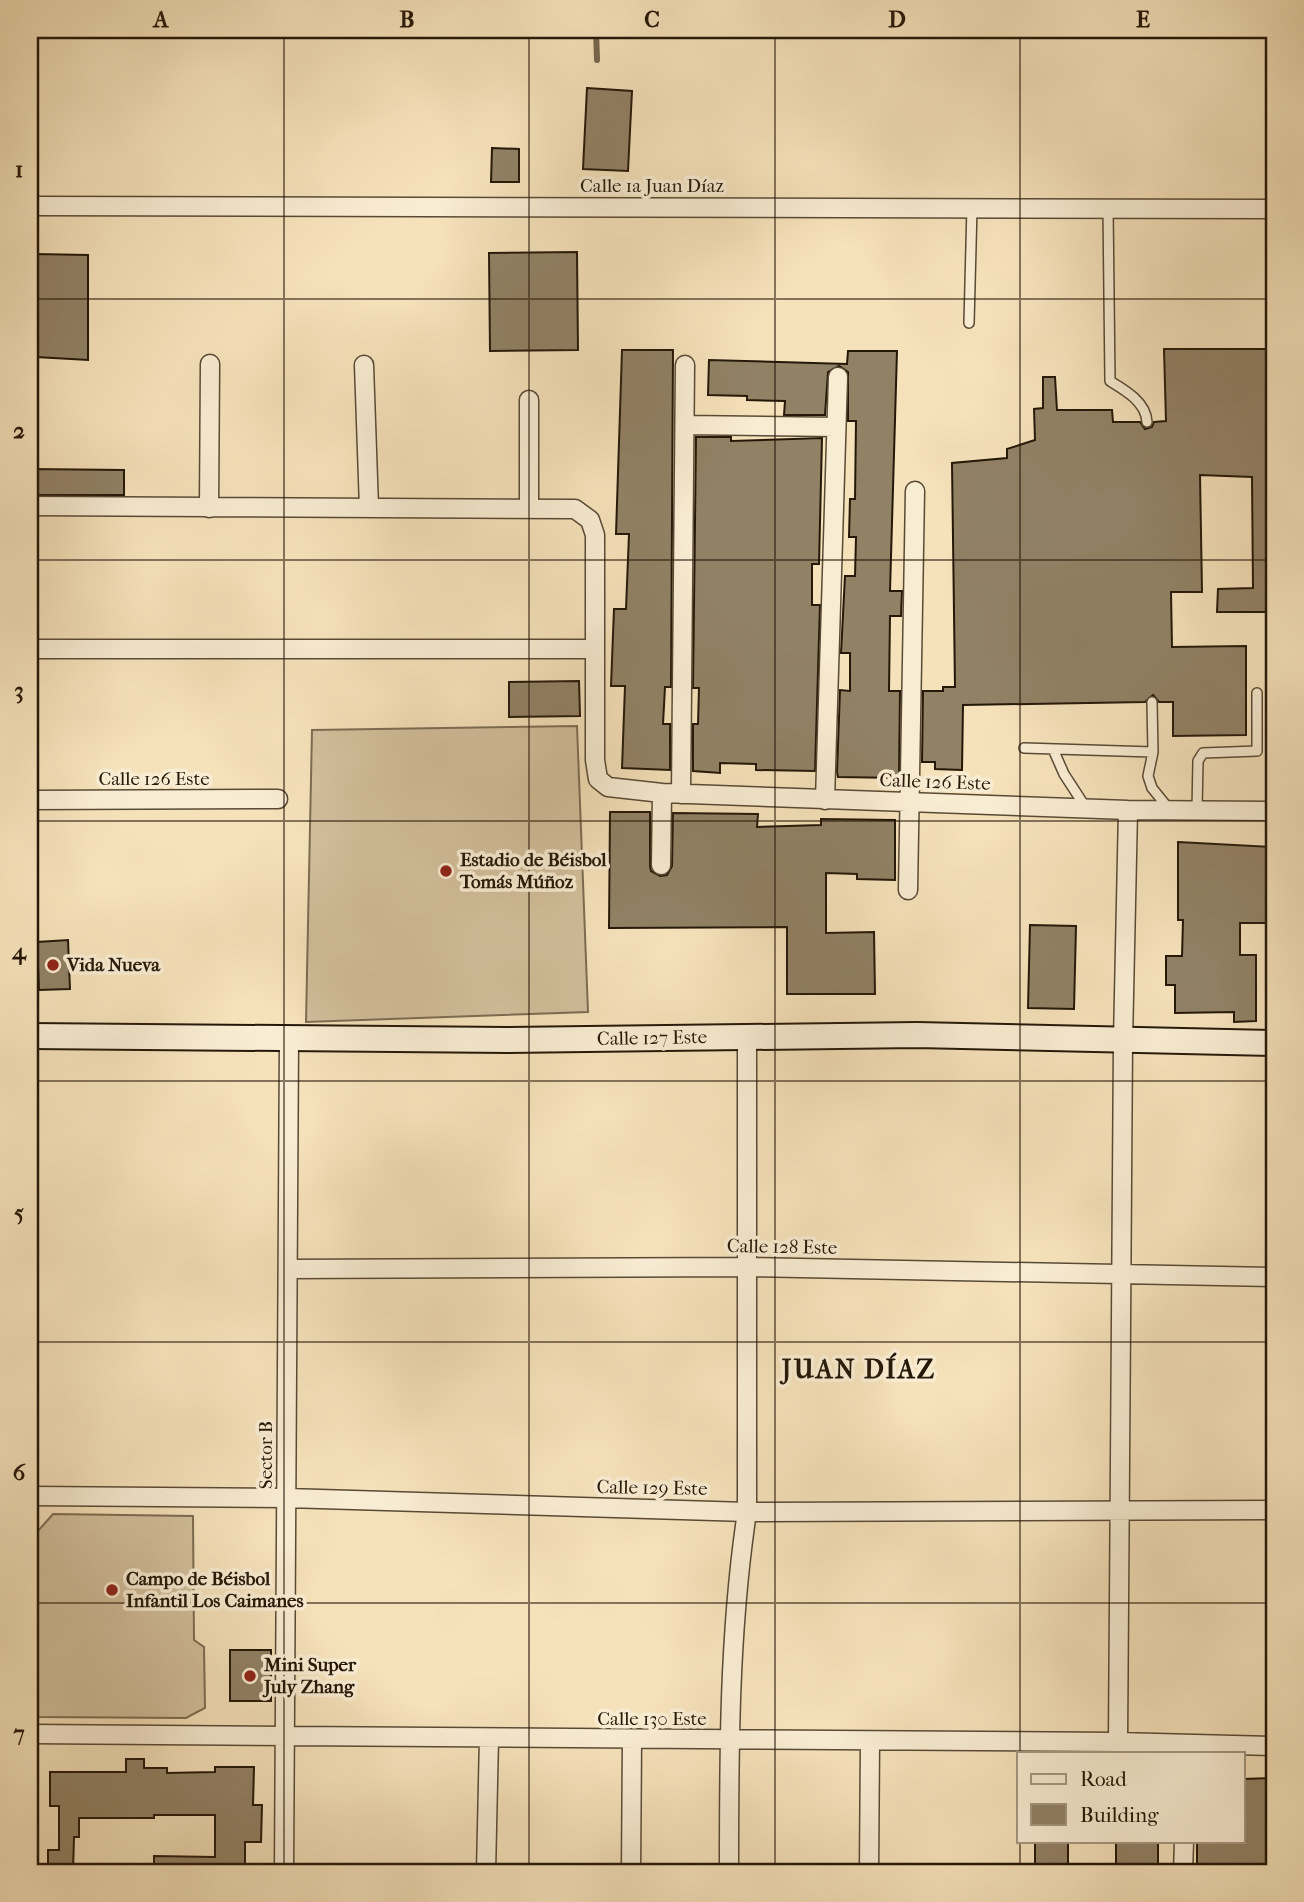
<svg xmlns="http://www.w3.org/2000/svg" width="1304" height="1902" font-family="'IM FELL French Canon',serif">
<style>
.garden{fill:#d2bf9c;stroke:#7c6c52;stroke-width:2}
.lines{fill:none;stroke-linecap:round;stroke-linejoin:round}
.stream{stroke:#77684f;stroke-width:6}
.building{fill:#918165;stroke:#251809;stroke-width:2}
.lane-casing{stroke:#594a35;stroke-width:12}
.street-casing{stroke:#594a35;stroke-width:21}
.secondary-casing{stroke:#251809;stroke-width:28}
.lane{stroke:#f8ecd2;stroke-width:9}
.street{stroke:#f8ecd2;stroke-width:18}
.secondary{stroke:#f8ecd2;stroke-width:24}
.grid{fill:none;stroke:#251809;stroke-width:2;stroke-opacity:0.55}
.poi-dot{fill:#8f2418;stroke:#f8ecd2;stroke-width:2.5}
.labels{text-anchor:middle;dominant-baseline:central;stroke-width:7;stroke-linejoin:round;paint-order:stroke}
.street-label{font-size:19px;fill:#251809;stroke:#f8ecd2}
.poi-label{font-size:19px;font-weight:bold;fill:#251809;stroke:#f8ecd2;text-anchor:start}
.district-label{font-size:26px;font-weight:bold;letter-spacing:2px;fill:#251809;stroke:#f8ecd2}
.neatline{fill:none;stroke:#251809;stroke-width:2.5}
.grid-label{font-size:23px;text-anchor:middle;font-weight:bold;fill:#251809}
</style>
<rect width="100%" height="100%" fill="#f5e1ba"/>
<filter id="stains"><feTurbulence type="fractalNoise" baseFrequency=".00286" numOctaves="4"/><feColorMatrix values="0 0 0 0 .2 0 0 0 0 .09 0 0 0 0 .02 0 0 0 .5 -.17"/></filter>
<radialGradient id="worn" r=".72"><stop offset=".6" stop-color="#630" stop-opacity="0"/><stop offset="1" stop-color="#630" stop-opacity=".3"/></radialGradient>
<!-- garden -->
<path class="garden" d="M577,726l11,286 -282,10 6,-292z
M53,1514l140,2 1,124 10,7 1,61 -19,10 -147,-1 -9,-7v-170z"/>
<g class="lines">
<!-- stream -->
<path class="stream" d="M596,30l1,30"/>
</g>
<!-- building -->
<path class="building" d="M587,88l45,3 -4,80 -45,-2z
M492,148l27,1v33h-28z
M577,252l1,98 -88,1 -1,-98z
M35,254l53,1v105l-52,-3z
M1164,349h110v263h-57l1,-23 35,-1 -1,-111 -52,-2 2,117h-31l1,55 74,-1v89l-73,1v-34h-14l-6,-7 -8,7 -182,3 -1,65 -27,-1v-7h-13l1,-71h20v-4h12l-3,-224 55,-5v-9l28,-9 -1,-31 9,-1v-31h12l2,33h55l1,12h27l5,7 7,-2 2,-5 12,-1z
M622,350h51l-2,337h-6l-2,37h7v46l-48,-2 3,-82h-14l3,-77h12l3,-75h-13z
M848,351h49l-7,240h12l-1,25h-11l-1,75h11l-1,87 -61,-1 -1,-5 3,-82 10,1v-38h-9l4,-77h10l1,-39h-7l1,-38h5l1,-78h-8v-49l-9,-6 -11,6 -3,43h-41l1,-14 -38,-1v-4l-39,-1 1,-35 138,4z
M696,437h35v4l91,-3 -3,126h-7v41h8l-5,166 -59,-1v-6l-36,-1v10l-27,-2v-47h5l1,-36h-6z
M31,469l93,1v25h-93z
M579,681l1,35 -71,1v-35z
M610,812h40v54l1,5 9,5 7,-1 5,-9 1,-53 85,1 -1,13 64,-2v-6l74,1v60l-38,-1v-5l-31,-1v60l48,-1 1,62h-88v-67l-178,1z
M1178,842l96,5v76h-34v32h16v66l-22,1v-10l-59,1v-28h-9v-29h16l1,-36h-5z
M1030,925l46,1 -2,83 -46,-1z
M68,940l2,49 -31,1 -2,-48z
M230,1650h41v51h-41z
M126,1759h18v9h23v5l48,-1v-5h39l-1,38h9l-1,37h-16v30h-91v-16l61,1v-42h-61v3h-75v19h-5l-1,35h-25v-22h11v-44h-9v-34h76z
M1274,1778v94h-77v-31h46v-62z
M1035,1841h33v31h-33z
M1116,1841h42v31h-42z"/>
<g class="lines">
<!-- lane casing -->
<g class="lane-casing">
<path id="lane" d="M1108,208l2,173c15,9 36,21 37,41
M969,323l3,-116
M1152,702l1,50 -5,24 4,12 17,21
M1024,748l129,4
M1053,749l11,25 22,34
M1197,810l1,-49 5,-8 54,-2v-58"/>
</g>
<!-- street casing -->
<g class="street-casing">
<path id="street" d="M30,206l1244,3
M364,365l5,143
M686,425l150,2
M30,506l545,3 15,11 5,15v225l3,19 10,8 54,6 466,17 146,1
M209,508l1,-144
M529,509v-109
M30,649h564
M681,794l4,-429
M30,800l248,-1
M825,800l13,-423
M661,865l1,-72
M908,890l7,-399
M288,1269l459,-2 527,10
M30,1496l257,2 460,14 527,-2
M30,1734l1088,8 156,4
M1118,1742l5,-701 5,-231
M284,1872l5,-833
M486,1872l3,-134
M631,1872l1,-132
M729,1872c0,-120 0,-241 18,-360v-475
M869,1872l1,-131
M1183,1872l1,-31"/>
</g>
<!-- secondary casing -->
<g class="secondary-casing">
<path id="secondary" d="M30,1036l478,4 409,-5 357,8"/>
</g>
<!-- lane -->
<use href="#lane" class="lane"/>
<!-- street -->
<use href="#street" class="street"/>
<!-- secondary -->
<use href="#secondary" class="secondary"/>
</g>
<!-- grid -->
<path class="grid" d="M284,30v1842M529,30v1842M775,30v1842M1020,30v1723M30,299h1244M30,560h1244M30,821h1244M30,1081h1244M30,1342h1244M30,1603h1244M1020,1841v31"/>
<!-- markers -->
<g class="poi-dot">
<circle cx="446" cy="871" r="7"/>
<circle cx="53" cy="965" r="7"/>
<circle cx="112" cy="1590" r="7"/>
<circle cx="250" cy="1676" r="7"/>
</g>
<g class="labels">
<!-- street labels -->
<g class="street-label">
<text x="652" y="186">Calle 1a Juan Díaz</text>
<text x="154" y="779">Calle 126 Este</text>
<text transform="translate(935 782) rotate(2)">Calle 126 Este</text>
<text transform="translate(652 1038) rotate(-1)">Calle 127 Este</text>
<text transform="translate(782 1247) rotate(1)">Calle 128 Este</text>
<text transform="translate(266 1455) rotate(-90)">Sector B</text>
<text transform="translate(652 1488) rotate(1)">Calle 129 Este</text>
<text x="652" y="1719">Calle 130 Este</text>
</g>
<!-- poi labels -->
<g class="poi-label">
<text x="460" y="860">Estadio de Béisbol<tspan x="460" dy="22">Tomás Múñoz</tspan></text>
<text x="67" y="965">Vida Nueva</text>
<text x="126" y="1579">Campo de Béisbol<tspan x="126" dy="22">Infantil Los Caimanes</tspan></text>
<text x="264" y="1665">Mini Super<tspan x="264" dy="22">July Zhang</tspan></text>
</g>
<!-- district labels -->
<g class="district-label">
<text x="859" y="1369">JUAN DÍAZ</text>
</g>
</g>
<!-- margin -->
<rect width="1304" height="1902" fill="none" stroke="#f5e1ba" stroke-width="77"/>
<!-- legend -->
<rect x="1017" y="1752" width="228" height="91" fill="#f8ecd2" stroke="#a49782" stroke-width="2"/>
<rect x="1031" y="1774" width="35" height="10" fill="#f8ecd2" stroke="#a49782" stroke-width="2"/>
<text x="1080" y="1786" font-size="21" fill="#251809">Road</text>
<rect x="1031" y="1804" width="35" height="21" fill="#918165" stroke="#a49782" stroke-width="2"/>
<text x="1080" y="1822" font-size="21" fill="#251809">Building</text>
<rect x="38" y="38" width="1228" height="1826" class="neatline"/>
<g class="grid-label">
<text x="161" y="27">A</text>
<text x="407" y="27">B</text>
<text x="652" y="27">C</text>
<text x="897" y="27">D</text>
<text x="1143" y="27">E</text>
<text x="19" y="177">1</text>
<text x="19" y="438">2</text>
<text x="19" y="698">3</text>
<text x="19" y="959">4</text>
<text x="19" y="1220">5</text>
<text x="19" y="1480">6</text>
<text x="19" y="1741">7</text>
</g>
<rect width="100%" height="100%" filter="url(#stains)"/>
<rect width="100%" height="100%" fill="url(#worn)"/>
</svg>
